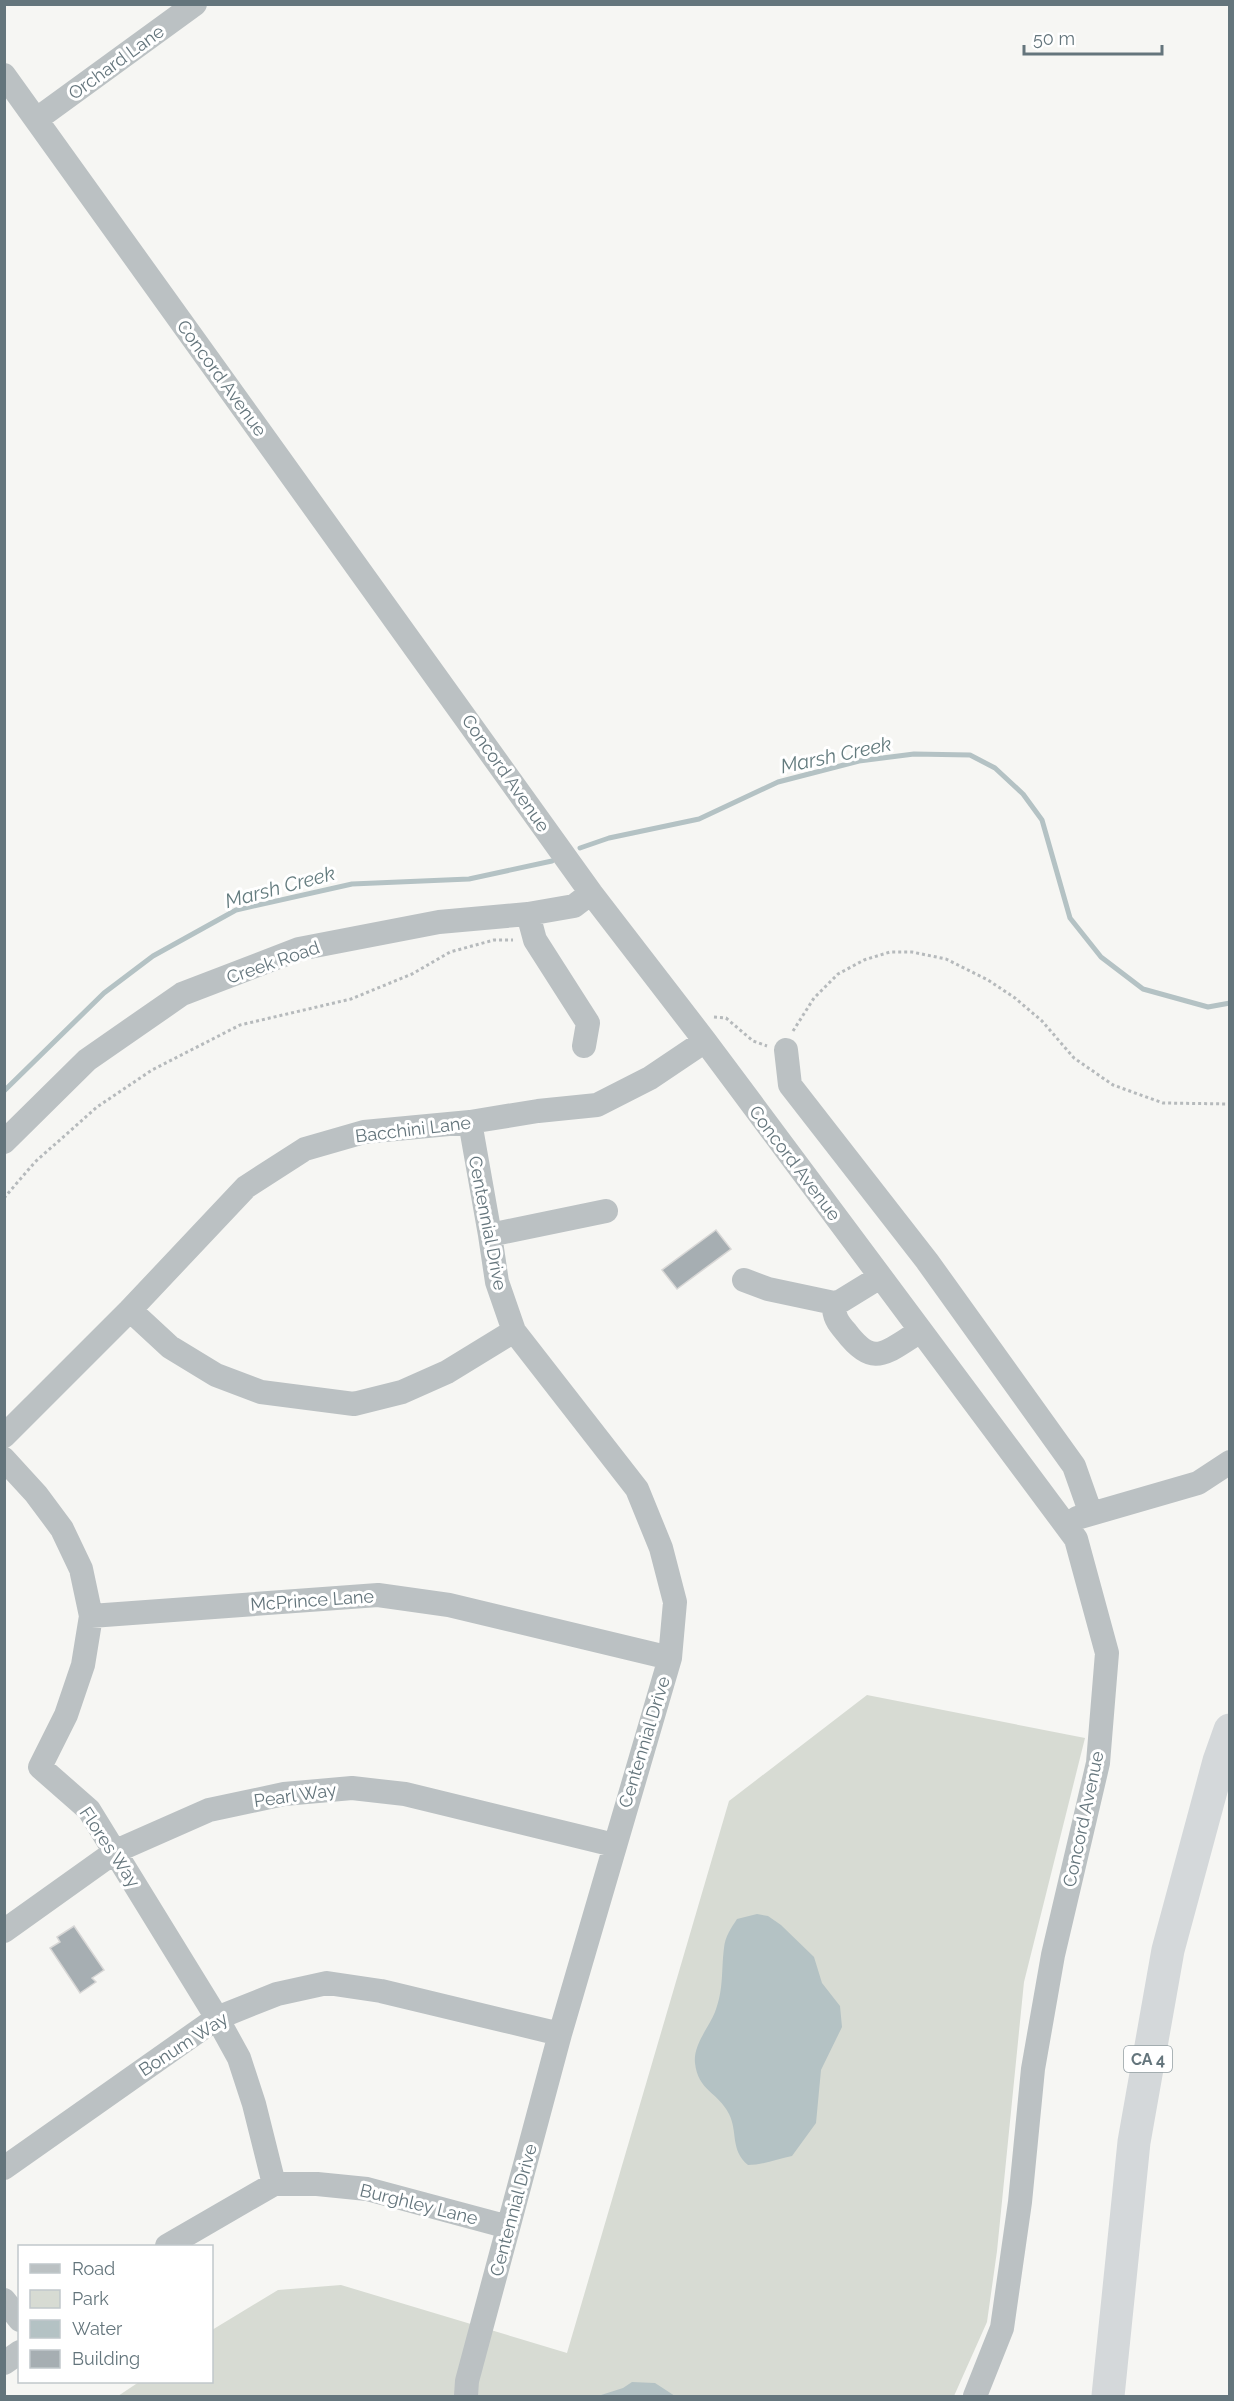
<svg xmlns="http://www.w3.org/2000/svg" width="1234" height="2401" font-family="Raleway,sans-serif">
<style>
.green{fill:#d7dbd3}
.water{fill:#b4c2c4}
.lines{fill:none;stroke-linecap:round;stroke-linejoin:round}
.stream{stroke:#b4c2c4;stroke-width:5}
.building{fill:#a6aeb2;stroke:#d8d7d6;stroke-width:1.5}
.path{stroke:#b6babc;stroke-width:3;stroke-dasharray:3 3;stroke-linecap:butt}
.minor{stroke:#bbc1c3;stroke-width:24}
.highway{stroke:#d4d8da;stroke-width:33}
.labels{text-anchor:middle;dominant-baseline:central;stroke-width:6;stroke-linejoin:round;paint-order:stroke}
.shield{fill:#fff;stroke:#929ea3;stroke-width:1.5}
.shield-label{font-size:16px;font-weight:bold;fill:#64757c}
.street-label{font-size:18px;fill:#64757c;stroke:#fff}
.water-label{font-size:20px;font-style:italic;fill:#637b7e;stroke:#fff}
</style>
<rect width="100%" height="100%" fill="#f6f6f3"/>
<!-- green -->
<path class="green" d="M867,1695l218,43 -61,244 -27,269 -10,71 -33,74h-836l21,-14h73v-52l66,-40 63,-5 226,68 162,-552z"/>
<!-- water -->
<path class="water" d="M757,1914l11,2 13,9 33,32 8,26 18,23 2,21 -21,43 -5,53 -24,33c-15,3 -29,9 -44,9 -18,-15 -10,-33 -19,-51 -11,-22 -31,-23 -34,-51 -2,-18 14,-36 20,-51 9,-23 6,-41 9,-64 1,-11 7,-20 13,-29z
M632,2382l23,1 20,13h-77l25,-8z"/>
<g class="lines">
<!-- stream -->
<path class="stream" d="M580,848l29,-10 90,-19 79,-37 81,-21 55,-7 56,1 25,13 28,26 19,26 28,98 31,39 42,32 65,18 22,-4
M4,1091l100,-98 49,-37 83,-46 116,-26 117,-5 83,-18"/>
</g>
<!-- building -->
<path class="building" d="M716,1230l15,19 -54,40 -15,-19z
M74,1926l30,44 -12,8 4,4 -16,11 -30,-45 10,-6 -3,-5z"/>
<g class="lines">
<!-- path -->
<path class="path" d="M714,1017l12,1 27,23 14,5
M793,1031l21,-33 24,-24 26,-14 26,-8h22l34,7 42,21 27,18 27,23 32,37 39,27 50,18 67,1
M4,1198l31,-36 62,-55 55,-37 88,-45 111,-26 61,-25 38,-22 44,-12h19"/>
<!-- minor -->
<path class="minor" d="M4,75l587,818 114,148 371,498 31,114 -9,110 -45,192 -20,114 -13,133 -18,126 -27,68
M37,119l158,-115
M528,914l7,26 53,83 -4,23
M786,1050l4,35 137,176 147,205 17,48
M4,1142l83,-82 95,-66 117,-45 140,-27 89,-8 46,-8 17,-13
M490,1235l116,-24
M744,1280l24,9 66,14 7,-2 39,-24
M834,1303c-1,13 4,20 12,29 29,38 40,19 75,-1
M130,1310l40,37 46,28 45,17 93,12 48,-12 45,-20 67,-41
M4,1436l126,-126 116,-123 59,-38 59,-17 106,-10 68,-11 59,-6 53,-27 55,-37
M4,1459l32,35 26,35 19,40 10,47 -8,49 -17,50 -26,52 49,43 128,208 22,40 15,46 20,80
M1077,1518l121,-35 32,-21
M91,1616l287,-21 71,10 221,53
M4,1931l112,-80 93,-41 75,-16 68,-6 53,6 209,51
M4,2168l213,-150 60,-24 50,-11 54,8 179,43
M167,2246l107,-62h43l50,5 141,38
M4,2300l16,20
M4,2363l16,-11
M466,2396l1,-15 93,-347 110,-376 5,-56 -14,-54 -24,-59 -123,-158 -17,-49 -7,-47 -20,-113"/>
<!-- highway -->
<path class="highway" d="M1108,2396l26,-254 34,-192 51,-189 11,-31"/>
</g>
<g class="labels">
<!-- shield labels -->
<rect class="shield" x="1124" y="2046" width="48" height="26" rx="4.5"/>
<g class="shield-label">
<text x="1148" y="2059">CA 4</text>
</g>
<!-- street labels -->
<g class="street-label">
<text transform="translate(116 62) rotate(-36)">Orchard Lane</text>
<text transform="translate(222 378) rotate(54)">Concord Avenue</text>
<text transform="translate(506 773) rotate(55)">Concord Avenue</text>
<text transform="translate(273 962) rotate(-19)">Creek Road</text>
<text transform="translate(413 1129) rotate(-7)">Bacchini Lane</text>
<text transform="translate(795 1163) rotate(53)">Concord Avenue</text>
<text transform="translate(488 1223) rotate(79)">Centennial Drive</text>
<text transform="translate(312 1600) rotate(-4)">McPrince Lane</text>
<text transform="translate(644 1742) rotate(-73)">Centennial Drive</text>
<text transform="translate(295 1795) rotate(-8)">Pearl Way</text>
<text transform="translate(1083 1819) rotate(-78)">Concord Avenue</text>
<text transform="translate(110 1847) rotate(56)">Flores Way</text>
<text transform="translate(183 2044) rotate(-33)">Bonum Way</text>
<text transform="translate(419 2204) rotate(14)">Burghley Lane</text>
<text transform="translate(513 2210) rotate(-75)">Centennial Drive</text>
</g>
<!-- water labels -->
<g class="water-label">
<text transform="translate(836 755) rotate(-12)">Marsh Creek</text>
<text transform="translate(280 887) rotate(-15)">Marsh Creek</text>
</g>
</g>
<!-- border -->
<rect width="1234" height="2401" fill="none" stroke="#64757c" stroke-width="12"/>
<!-- legend -->
<rect x="18" y="2245" width="195" height="138" fill="#ffffff" stroke="#c1c8cb" stroke-width="1.5"/>
<rect x="30" y="2264" width="30" height="9" fill="#bbc1c3" stroke="#c1c8cb" stroke-width="1.5"/>
<text x="72" y="2275" font-size="18" fill="#64757c">Road</text>
<rect x="30" y="2290" width="30" height="18" fill="#d7dbd3" stroke="#c1c8cb" stroke-width="1.5"/>
<text x="72" y="2305" font-size="18" fill="#64757c">Park</text>
<rect x="30" y="2320" width="30" height="18" fill="#b4c2c4" stroke="#c1c8cb" stroke-width="1.5"/>
<text x="72" y="2335" font-size="18" fill="#64757c">Water</text>
<rect x="30" y="2350" width="30" height="18" fill="#a6aeb2" stroke="#c1c8cb" stroke-width="1.5"/>
<text x="72" y="2365" font-size="18" fill="#64757c">Building</text>
<!-- scale -->
<path d="M1024 45v9h138v-9" fill="none" stroke="#64757c" stroke-width="3"/>
<text x="1033" y="45" font-size="18" fill="#64757c" stroke="#ffffff" stroke-width="4.5" paint-order="stroke">50 m</text>
</svg>
